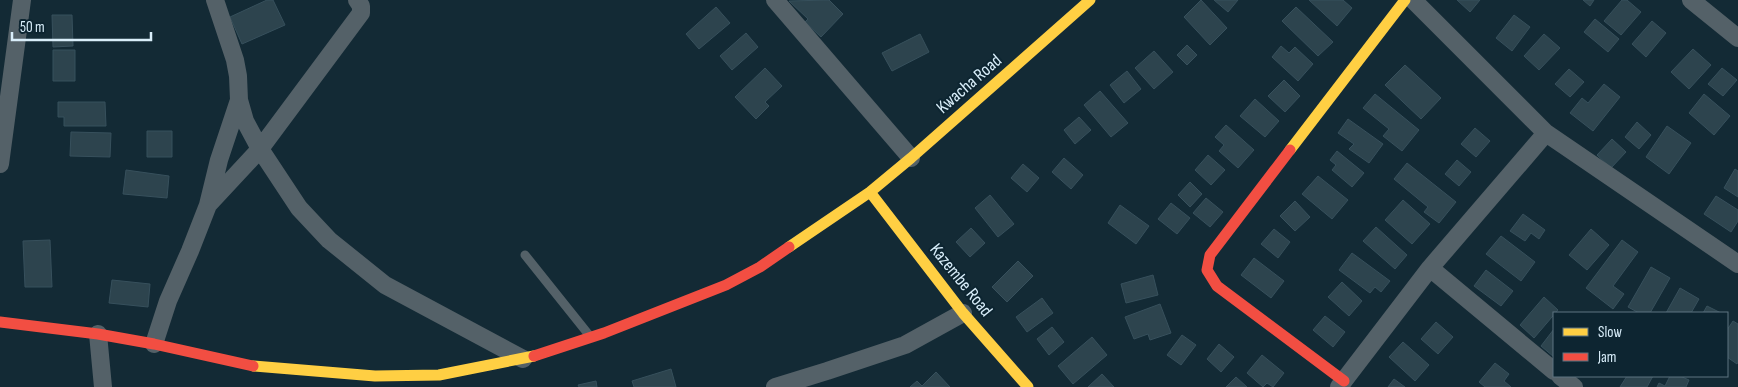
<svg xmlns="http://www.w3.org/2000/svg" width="1738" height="387" font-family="'Sofia Sans Condensed',sans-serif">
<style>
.building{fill:#2d444e;stroke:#37505c}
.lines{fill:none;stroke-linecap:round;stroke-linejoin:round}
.lane{stroke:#546168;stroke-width:9}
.street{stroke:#546168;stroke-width:18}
.slow{stroke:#ffcf43;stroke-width:11}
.jam{stroke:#f24e42;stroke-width:11}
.labels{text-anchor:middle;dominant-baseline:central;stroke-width:4;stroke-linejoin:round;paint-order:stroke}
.street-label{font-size:18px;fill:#d9eefa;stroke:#0d2531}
</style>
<rect width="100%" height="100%" fill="#132a35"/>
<!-- building -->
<path class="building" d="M267,0h6l12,25 -43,19 -12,-27z
M829,0l14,14 -22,23 -16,-15 3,-3 -19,-18z
M1201,0l26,28 -17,17 -26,-28z
M1214,0h24l-10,12z
M1309,0h34l9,8 -15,18z
M1457,0h23l-10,12z
M1583,0h11l-4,6z
M1622,0h5l14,12 -20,23 -17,-14z
M716,7l14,16 -31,26 -13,-15z
M1296,7l37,35 -15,14 -36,-35z
M52,15h20l1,31 -20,1z
M1514,15l16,12 -18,24 -16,-13z
M1595,19l24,20 -11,13 -24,-20z
M1652,21l14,12 -20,24 -14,-13z
M746,33l12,14 -26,23 -12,-14z
M920,34l9,18 -37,19 -10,-18z
M1544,34l16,14 -21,22 -15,-14z
M1187,45l10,10 -10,10 -10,-10z
M1281,46l8,7 6,-6 18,17 -15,17 -26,-24z
M1693,49l18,16 -22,24 -18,-17z
M53,50h22v31h-22z
M1154,51l19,21 -19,17 -19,-21z
M1405,65l36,33 -20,21 -36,-34z
M765,68l17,18 -17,16 4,4 -13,13 -21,-22z
M1722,68l15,12 -14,16 -15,-12z
M1569,69l15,13 -14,15 -15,-13z
M1127,71l14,18 -17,14 -14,-18z
M1284,80l16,16 -15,16 -17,-16z
M1604,84l16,13 -27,34 -23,-18 12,-15 6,5z
M1100,91l28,32 -17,14 -27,-32z
M1375,94l44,36 -17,21 -19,-15 6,-7 -26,-21z
M1704,94l26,22 -16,19 -25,-22z
M1255,99l24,22 -14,16 -25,-21z
M58,102h47l1,24h-42v-9h-6z
M1079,117l12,13 -16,14 -11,-14z
M1348,119l35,25 -14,19 -20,-14 5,-5 -16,-11z
M1637,122l14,13 -12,14 -14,-12z
M1226,125l28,25 -16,18 -19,-17 5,-6 -9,-8z
M1667,126l24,17 -22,31 -23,-17z
M1475,128l15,13 -14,16 -15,-13z
M147,131h25v26h-25z
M71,132l40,1 -1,24 -40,-1z
M1612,139l14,13 -15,16 -14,-13z
M1337,151l27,22 -12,14 -20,-17 4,-5 -6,-5z
M1208,155l17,15 -14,15 -16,-15z
M1064,158l19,17 -12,14 -19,-17z
M1457,160l14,12 -12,14 -14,-12z
M1407,163l49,39 -17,21 -15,-11 4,-5 -34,-28z
M1023,164l16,14 -12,14 -16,-14z
M1735,169l3,2v26l-14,-9z
M126,170l43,6 -2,22 -44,-4z
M1318,176l30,24 -16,19 -30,-25z
M1190,182l12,12 -12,13 -12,-12z
M990,195l24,29 -16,13 -23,-29z
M1716,196l22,14v11l-7,11 -27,-18z
M1206,198l17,14 -13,15 -17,-14z
M1403,200l27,24 -18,20 -27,-24z
M1295,201l15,16 -15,14 -15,-15z
M1171,203l19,15 -13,16 -19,-15z
M1120,205l29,21 -13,18 -28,-21z
M1523,214l22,16 -6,9 -8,-6 -6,8 -15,-10z
M1376,227l31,28 -12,14 -32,-28z
M971,228l14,15 -15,14 -14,-15z
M1274,229l16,13 -12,16 -17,-14z
M1591,229l18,16 -22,25 -18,-15z
M1501,236l34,26 -14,19 -35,-27z
M50,240l2,47h-27l-2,-46z
M1622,240l16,12 -25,34 11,8 -11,15 -27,-21z
M1352,253l38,28 -9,11 -6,-5 -5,6 -31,-23z
M1254,258l30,23 -13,17 -30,-23z
M1018,261l15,15 -26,26 -15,-15z
M1651,267l19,11 -20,35h-11l-11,-6z
M1486,270l27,21 -12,15 -27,-20z
M1153,275l5,20 -32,8 -5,-19z
M112,280l38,4 -2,23 -39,-4z
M1342,282l20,19 -13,15 -21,-19z
M1680,288l19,11 -8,14h-25z
M1544,297l14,13 -24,28 -14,-13z
M1042,298l11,15 -26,19 -11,-15z
M1160,304l11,29 -21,7 -2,-6 -14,5 -9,-22z
M1707,306l14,7h-18z
M1325,316l20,16 -12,15 -20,-17z
M1733,321l5,3v38l-1,2 -10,-7v-27z
M1436,322l17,15 -15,17 -17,-15z
M1052,327l12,15 -15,13 -12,-16z
M1554,329v28l-13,-11z
M1182,335l14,10 -15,20 -14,-10z
M1092,337l15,18 -34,29 -15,-18z
M1403,342l26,23 -14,16 -26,-24z
M1219,344l15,13 -13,15 -14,-13z
M1262,355l22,18 -11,14 -6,-4 -4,4 -16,-14z
M1495,363l14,11 -5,7 7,6h-26l-6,-5z
M671,369l5,18h-42l-2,-6z
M936,372l14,15h-40l7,-6 5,5z
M1102,374l12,13h-26z
M1627,376h26l-6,11h-27z
M1670,376h10l9,4 -3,7h-29l2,-4 6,3z
M1236,377l11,10h-21z
M1394,379l11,8h-17z
M596,381l1,6h-18l-1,-2z"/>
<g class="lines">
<!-- lane -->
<path class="lane" d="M525,255l64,80"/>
<!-- street -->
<path class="street" d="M215,0l20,60 3,16 1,24 6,21 15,28 39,59 30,32 56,45 138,74
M775,0l136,158
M1413,0l133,133 192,131
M1691,0l47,38
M0,164l22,-164
M208,205l52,-56 101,-136v-7l-4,-6
M1430,268l124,103
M98,334l5,53
M154,344l14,-43 22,-50 18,-46 11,-45 20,-60
M1560,376l14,11
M775,387l52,-16 78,-26 58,-32
M1339,387l91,-119 116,-135"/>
<!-- slow -->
<path class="slow" d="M1290,150l115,-150
M870,192l93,121 65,74
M789,247l81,-55 41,-34 179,-158
M253,366l122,10 64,-1 95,-19"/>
<!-- jam -->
<path class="jam" d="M1290,150l-80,105 -3,15 10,16 127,95
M0,322l98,12 56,10 99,22
M534,356l70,-23 122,-48 34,-18 29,-20"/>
</g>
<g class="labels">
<!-- street labels -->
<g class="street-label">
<text transform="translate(969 84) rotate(-41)">Kwacha Road</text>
<text transform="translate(961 280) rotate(51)">Kazembe Road</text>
</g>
</g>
<!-- legend -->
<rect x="1553" y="312" width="175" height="65" fill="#0d2531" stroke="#5f7581"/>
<rect x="1563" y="328" width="25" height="8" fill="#ffcf43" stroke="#5f7581"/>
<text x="1598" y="337" font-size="15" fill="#d9eefa">Slow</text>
<rect x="1563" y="353" width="25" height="8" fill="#f24e42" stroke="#5f7581"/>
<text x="1598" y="362" font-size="15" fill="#d9eefa">Jam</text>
<!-- scale -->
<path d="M12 32v8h139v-8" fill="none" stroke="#d9eefa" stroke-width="2.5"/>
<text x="20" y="32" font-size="15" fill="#d9eefa" stroke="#0d2531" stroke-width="4" paint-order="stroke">50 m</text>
</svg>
